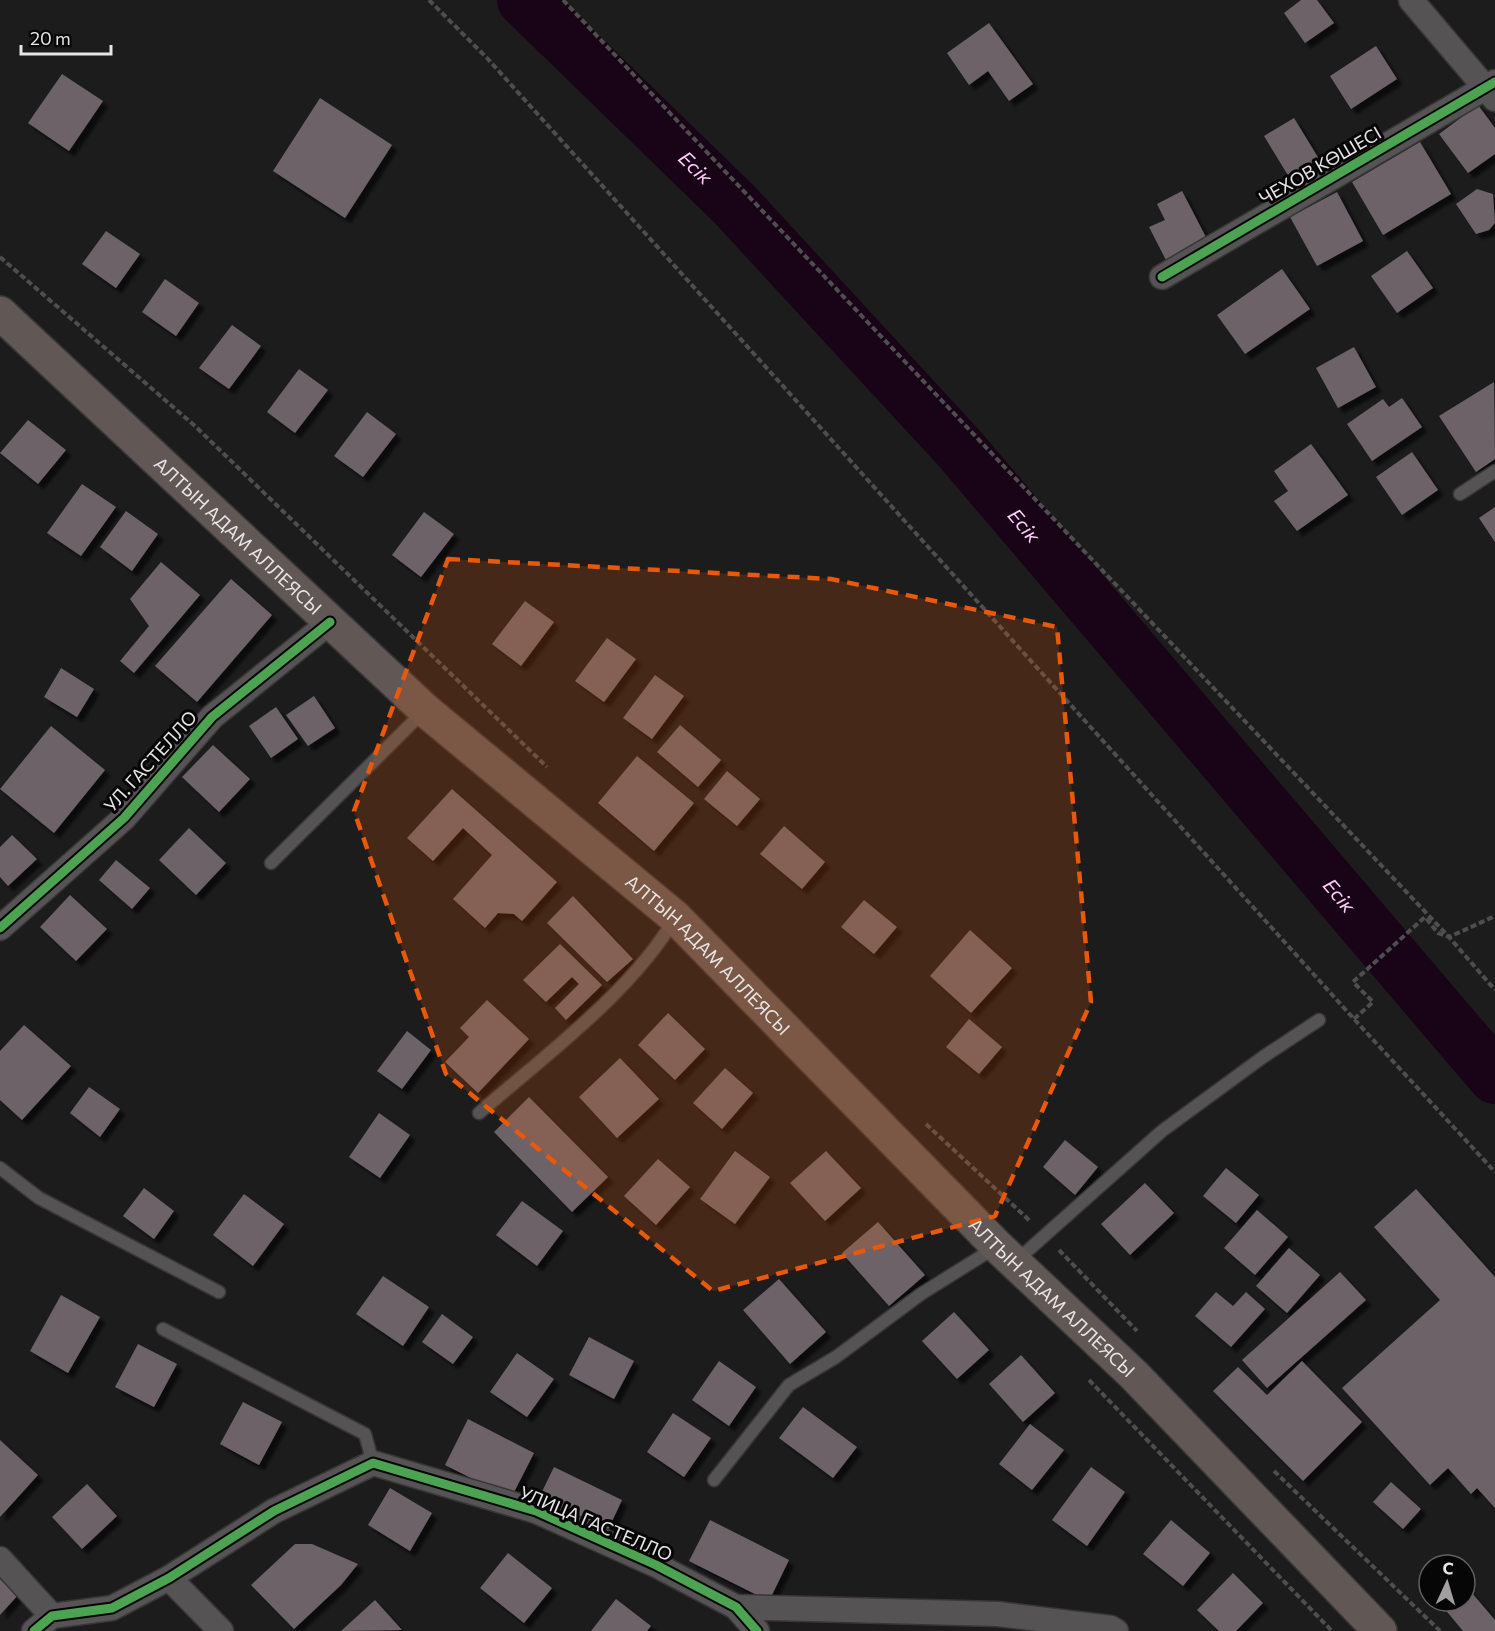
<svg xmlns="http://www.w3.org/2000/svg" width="1495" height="1631" font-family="Commissioner,sans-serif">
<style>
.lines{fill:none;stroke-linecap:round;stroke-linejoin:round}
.river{stroke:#180317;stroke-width:54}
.building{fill:#6c6267;filter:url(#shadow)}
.service-casing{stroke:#383636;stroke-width:15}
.minor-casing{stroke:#383636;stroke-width:27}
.primary-casing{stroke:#383636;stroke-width:36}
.path{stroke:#4f4e4e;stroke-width:4;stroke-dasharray:6 3;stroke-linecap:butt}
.service{stroke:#555353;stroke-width:12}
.minor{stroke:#555353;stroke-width:24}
.primary{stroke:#615755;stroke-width:33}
.cycleway-casing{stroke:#070606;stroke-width:13}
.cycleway{stroke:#4ca352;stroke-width:9}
.marked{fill:#e8590c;fill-opacity:0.2;stroke:#e8590c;stroke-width:4.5;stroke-dasharray:12 8;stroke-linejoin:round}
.labels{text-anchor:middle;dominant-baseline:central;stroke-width:6;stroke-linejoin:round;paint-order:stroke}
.street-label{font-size:18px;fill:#e8e5e5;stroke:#070606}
.water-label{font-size:20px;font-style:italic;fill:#fdcef8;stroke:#070606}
</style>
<defs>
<filter id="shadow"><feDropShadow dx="5.5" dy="5.5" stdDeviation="1.5" flood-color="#0009"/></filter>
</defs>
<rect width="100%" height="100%" fill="#1d1c1c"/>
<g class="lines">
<!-- river -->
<path class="river" id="s1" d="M524,0l210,204 225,244 536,629"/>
</g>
<!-- building -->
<path class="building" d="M1301,0h16l17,23 -29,20 -21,-30z
M989,23l44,61 -24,17 -21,-30 -19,14 -22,-32z
M1376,46l21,33 -46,30 -21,-33z
M62,74l41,27 -34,50 -41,-28z
M320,98l72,47 -47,73 -72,-47z
M1478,105l17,23v26l-27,19 -29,-39z
M1294,118l25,41 -30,18 -25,-41z
M1420,142l31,52 -68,41 -31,-53z
M1477,189l16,5 2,29 -6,7 -13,4 -20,-30z
M1182,191l27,52 -41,21 -19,-37 16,-7 -8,-16z
M1337,192l26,49 -46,25 -27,-49z
M106,231l34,23 -24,34 -34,-24z
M1407,251l26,37 -36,25 -26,-37z
M1282,269l28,40 -65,45 -28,-39z
M165,279l34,24 -23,33 -34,-24z
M232,325l29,21 -32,43 -30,-21z
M1354,347l22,40 -38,21 -22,-40z
M299,369l29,21 -33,43 -28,-21z
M1494,382l1,77 -19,13 -37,-56z
M1402,398l20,29 -50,34 -25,-37 36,-25 6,8z
M367,412l29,22 -33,43 -29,-21z
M28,420l38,30 -28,34 -38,-31z
M1311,444l37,51 -51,36 -23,-30 14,-10 -14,-20z
M1412,452l26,38 -36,25 -26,-38z
M82,484l34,23 -35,49 -34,-23z
M1495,507v35l-16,-24z
M126,511l32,23 -26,37 -32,-24z
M424,512l30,22 -33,43 -29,-22z
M161,562l39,33 -66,78 -14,-12 29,-35 -19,-27z
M231,579l41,36 -75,87 -42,-36z
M525,601l29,21 -33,44 -29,-22z
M607,638l29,21 -32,43 -29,-21z
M61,668l33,21 -17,28 -33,-20z
M655,675l29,21 -32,43 -29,-21z
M314,696l21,32 -27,18 -22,-31z
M276,707l22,32 -27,19 -22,-32z
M680,725l41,35 -23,27 -41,-35z
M51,726l54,44 -51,63 -54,-44z
M213,745l37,34 -31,33 -37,-35z
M637,756l57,47 -40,48 -56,-48z
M727,771l33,28 -23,27 -33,-27z
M452,789l105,93 -35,39 -8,-7 -16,-1 -13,15 -32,-29 39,-44 -29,-27 -30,33 -26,-23z
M784,826l41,36 -23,27 -42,-35z
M189,828l37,35 -30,32 -37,-35z
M12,835l25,24 -29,27 -8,-9v-30z
M116,860l34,28 -18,21 -33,-29z
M70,895l37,34 -31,32 -36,-34z
M573,896l60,63 -26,23 -60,-59z
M864,900l33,27 -23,27 -33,-27z
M970,930l42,38 -41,45 -41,-37z
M560,944l42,41 -36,35 -11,-12 24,-24 -7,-7 -26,25 -23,-22z
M487,1000l42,39 -51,54 -33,-31 24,-25 -9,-9z
M668,1013l37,36 -30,31 -37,-35z
M969,1019l33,28 -23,27 -33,-27z
M24,1025l47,41 -49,54 -22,-20v-49z
M407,1031l24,19 -29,39 -25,-18z
M620,1058l39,41 -42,39 -38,-41z
M725,1068l28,25 -31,36 -29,-26z
M89,1087l31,22 -20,28 -30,-24z
M529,1097l79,80 -36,35 -78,-80z
M379,1113l31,22 -30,43 -31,-21z
M1065,1140l33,27 -23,28 -32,-28z
M735,1151l35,26 -35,47 -35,-25z
M826,1151l35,37 -36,33 -35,-38z
M658,1159l32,28 -34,38 -32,-29z
M1226,1168l33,27 -23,28 -33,-27z
M1145,1183l29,30 -44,42 -29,-31z
M144,1188l30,23 -20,28 -31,-23z
M1416,1189l79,88v231l-18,-20 -6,6 -23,-26 -18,17 -88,-97 98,-88 -66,-73z
M244,1194l40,30 -31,42 -40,-31z
M522,1201l41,30 -26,35 -41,-31z
M1257,1210l31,27 -33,38 -31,-27z
M878,1222l47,53 -36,31 -47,-53z
M1289,1248l31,27 -33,38 -31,-27z
M1340,1272l26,28 -99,88 -25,-28z
M383,1276l46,31 -26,39 -47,-32z
M779,1279l47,53 -36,32 -47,-54z
M1216,1292l17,14 13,-14 19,17 -34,38 -36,-31z
M61,1295l39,22 -32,56 -38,-22z
M954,1312l35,38 -32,29 -35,-38z
M442,1314l31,23 -20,27 -31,-22z
M589,1337l45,24 -20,38 -45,-24z
M138,1344l39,20 -23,43 -39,-20z
M517,1353l37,26 -27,38 -37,-25z
M1021,1355l34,38 -32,29 -34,-38z
M719,1361l37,26 -27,39 -37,-26z
M1302,1361l60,61 -59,59 -90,-90 25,-24 29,28z
M243,1402l39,20 -23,43 -39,-21z
M803,1407l54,40 -24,31 -54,-40z
M673,1413l38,25 -27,39 -37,-25z
M468,1419l66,34 -23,45 -66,-33z
M1030,1424l34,26 -32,40 -33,-26z
M0,1440l38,35 -38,42z
M554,1467l68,33 -16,34 -68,-34z
M1091,1467l34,25 -38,54 -35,-26z
M1391,1482l30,27 -18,20 -30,-27z
M87,1484l30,32 -35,33 -30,-32z
M390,1488l42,25 -22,38 -42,-26z
M710,1520l79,40 -20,41 -80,-40z
M1171,1520l39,33 -27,33 -40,-32z
M295,1544h17l46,20 -17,21 -47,44 -43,-44z
M508,1553l44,35 -28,35 -44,-35z
M1233,1573l30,30 -27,28h-17l-22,-21z
M0,1579l18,16 -18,20z
M1465,1585l30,35v11h-32l-25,-30h27z
M616,1599l35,27 -4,5h-56z
M375,1600l27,30 -61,1z"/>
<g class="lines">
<!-- service casing -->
<g class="service-casing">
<path id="service" d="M1460,494l35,-23
M271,863l153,-152
M479,1113c64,-56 153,-121 196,-195
M0,1168l39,30 180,94
M1015,1262l147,-131 101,-74 56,-37
M163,1329l202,105 8,29
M714,1480l75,-95 47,-28 85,-63 75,-47"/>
</g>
<!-- minor casing -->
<g class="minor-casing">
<path id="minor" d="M1411,0l84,99
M1162,277l333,-195
M0,928l124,-110 88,-101 118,-95
M0,1559l52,57
M169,1578l52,53
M736,1607l262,7 113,14 5,3
M34,1631l18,-15 60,-8 57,-30 105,-67 99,-48 163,48 120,54 80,42 21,24"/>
</g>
<!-- primary casing -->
<g class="primary-casing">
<g id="primary">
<path id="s2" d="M0,313l425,397 250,207 322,329 137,129 246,256"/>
</g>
</g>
<!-- path -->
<path class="path" d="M429,0l58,58 867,961 141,153
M563,0l886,937 46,53
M0,257l195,169 352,341
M1354,1019l19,-17 -20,-20 72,-65 13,16 11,4 46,-21
M926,1124l104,97
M1059,1250l78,81
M1089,1380l243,251
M1274,1471l166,160"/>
<!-- service -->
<use href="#service" class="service"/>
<!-- minor -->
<use href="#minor" class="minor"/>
<!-- primary -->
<use href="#primary" class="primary"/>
<!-- cycleway casing -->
<g class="cycleway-casing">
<path id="cycleway" d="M1162,277l333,-195
M0,928l124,-110 88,-101 118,-95
M34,1631l18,-15 60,-8 57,-30 105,-67 99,-48 163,48 120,54 80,42 21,24"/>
</g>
<!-- cycleway -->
<use href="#cycleway" class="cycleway"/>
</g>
<!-- marked area -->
<path class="marked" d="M448,559l383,20 226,48 34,375 -96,214 -282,75 -267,-217 -92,-263z"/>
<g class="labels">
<!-- street labels -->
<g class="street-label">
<text transform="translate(1320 165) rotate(-30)">ЧЕХОВ КӨШЕСІ</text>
<text stroke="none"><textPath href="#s2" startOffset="326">АЛТЫН АДАМ АЛЛЕЯСЫ</textPath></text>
<text transform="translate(150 761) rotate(-48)">УЛ. ГАСТЕЛЛО</text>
<text stroke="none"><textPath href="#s2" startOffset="956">АЛТЫН АДАМ АЛЛЕЯСЫ</textPath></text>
<text stroke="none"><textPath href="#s2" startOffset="1442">АЛТЫН АДАМ АЛЛЕЯСЫ</textPath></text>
<text transform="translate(596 1523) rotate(23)">УЛИЦА ГАСТЕЛЛО</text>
</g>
<!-- water labels -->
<g class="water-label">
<text stroke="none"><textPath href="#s1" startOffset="240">Есік</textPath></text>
<text stroke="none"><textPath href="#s1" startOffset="726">Есік</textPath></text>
<text stroke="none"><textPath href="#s1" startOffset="1212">Есік</textPath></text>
</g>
</g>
<!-- north arrow -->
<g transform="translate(1447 1583) rotate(4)"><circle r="28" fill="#070606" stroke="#615f5f" stroke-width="1.5"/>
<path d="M0-4.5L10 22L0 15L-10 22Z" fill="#a19f9f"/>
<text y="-9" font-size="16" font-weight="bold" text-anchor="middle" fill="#e8e5e5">С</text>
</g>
<!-- scale -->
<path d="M21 45v9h90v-9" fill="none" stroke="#e8e5e5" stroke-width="3"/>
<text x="30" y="45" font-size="18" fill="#e8e5e5" stroke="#070606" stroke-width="4.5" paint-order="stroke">20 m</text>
</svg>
